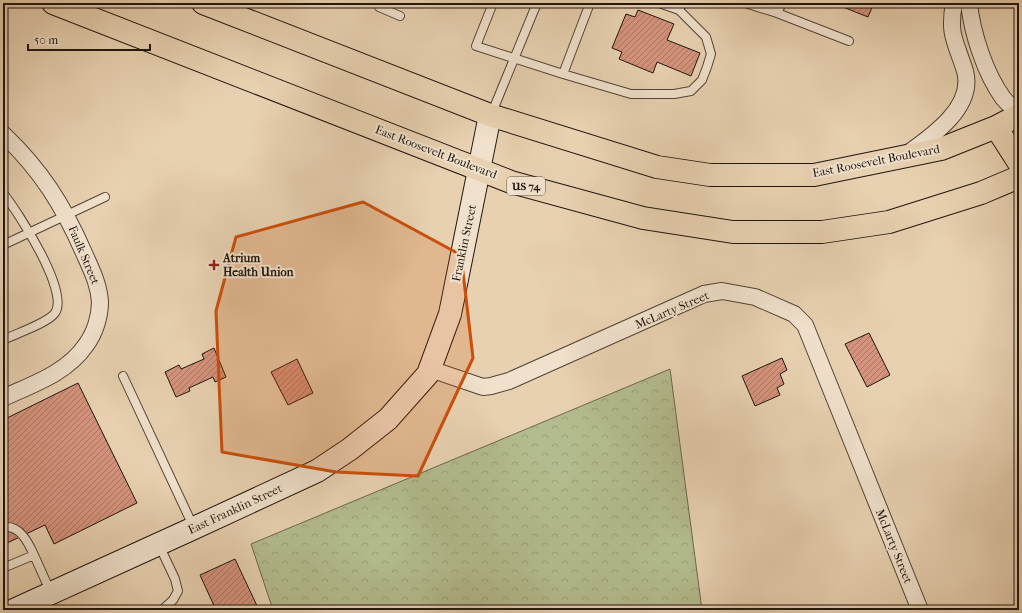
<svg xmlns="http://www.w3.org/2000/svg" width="1022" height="613" font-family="'IM FELL French Canon',serif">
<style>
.forest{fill:url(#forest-crowns);stroke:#6a684e}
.building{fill:url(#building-hatch);stroke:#20150d}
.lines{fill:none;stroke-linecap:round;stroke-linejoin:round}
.service-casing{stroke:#524436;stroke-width:10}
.minor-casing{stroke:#524436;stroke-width:18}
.secondary-casing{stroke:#20150d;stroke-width:24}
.trunk-casing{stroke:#20150d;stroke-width:24}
.service{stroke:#f0e1cc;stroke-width:8}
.minor{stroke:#f0e1cc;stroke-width:16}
.secondary{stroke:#f0e1cc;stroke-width:22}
.trunk{stroke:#e8d1b1;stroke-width:22}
.marked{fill:#ca4f0c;fill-opacity:0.2;stroke:#ca4f0c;stroke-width:3;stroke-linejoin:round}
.poi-dot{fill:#8f2418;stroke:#f0e1cc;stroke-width:1.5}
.labels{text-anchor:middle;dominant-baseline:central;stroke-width:4;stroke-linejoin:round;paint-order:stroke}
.shield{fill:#f0e1cc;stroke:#5e5246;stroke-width:1}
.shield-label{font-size:11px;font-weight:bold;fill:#20150d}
.street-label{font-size:12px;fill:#20150d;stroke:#f0e1cc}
.poi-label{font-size:12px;font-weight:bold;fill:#20150d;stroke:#f0e1cc;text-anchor:start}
</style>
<defs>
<pattern id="forest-crowns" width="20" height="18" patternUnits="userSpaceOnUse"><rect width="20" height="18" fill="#b3bc8e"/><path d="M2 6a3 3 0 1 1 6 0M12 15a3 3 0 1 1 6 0" fill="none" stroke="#9aa179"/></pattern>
<pattern id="building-hatch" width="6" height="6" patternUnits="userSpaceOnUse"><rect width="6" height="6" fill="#d5937d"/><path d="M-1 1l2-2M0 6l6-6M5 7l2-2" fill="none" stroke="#ac7765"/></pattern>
</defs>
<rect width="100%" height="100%" fill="#e8d1b1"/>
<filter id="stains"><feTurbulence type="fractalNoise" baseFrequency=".005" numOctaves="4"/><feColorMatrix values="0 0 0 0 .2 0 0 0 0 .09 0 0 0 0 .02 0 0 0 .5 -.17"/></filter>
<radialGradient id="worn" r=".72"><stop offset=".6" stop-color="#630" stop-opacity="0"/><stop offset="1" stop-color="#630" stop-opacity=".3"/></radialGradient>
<!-- forest -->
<path class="forest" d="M670,369l32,241h-429l-22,-66z"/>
<!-- building -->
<path class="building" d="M833,3h41l-6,14z
M638,10l36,14 -7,16 33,13 -9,23 -34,-14 -4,11 -34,-14 3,-7 -10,-4 14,-34 9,3z
M869,333l21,42 -23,12 -22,-43z
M214,348l12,29 -11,5 -2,-5 -24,11 1,3 -14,6 -11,-25 14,-7 2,4 23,-10 -2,-5z
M782,358l5,12 -7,4 4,10 -7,4 3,7 -25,11 -13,-30z
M297,359l16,34 -25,12 -17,-33z
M78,383l59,120 -83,41 -9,-19 -38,18 -4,-9v-114z
M235,559l24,51h-43l-16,-35z"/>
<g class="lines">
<!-- service casing -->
<g class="service-casing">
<path id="service" d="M381,3l-2,4 21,9
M493,3l-17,43 87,28 27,-71
M745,3l32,10 72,28
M679,10l3,-7
M777,13l5,-10
M563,74l68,20h43l17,-3 11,-11 5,-13 4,-13 -5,-17 -27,-27 -20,-7
M491,115l46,-112
M3,193c15,19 67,99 52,120 -7,10 -40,21 -52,27
M3,245l102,-48
M123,376l71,152
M3,527c17,-2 25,15 31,28
M159,545l16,34 3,12 -5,9 -11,10
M3,568l31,-13 17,38"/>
</g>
<!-- minor casing -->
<g class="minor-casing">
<path id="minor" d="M969,3c3,30 16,70 34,95 4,5 10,10 16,14
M3,134c38,36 60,71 81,119 7,16 15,31 16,49 0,14 -5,31 -14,43 -19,28 -53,39 -83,53
M907,154c24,-17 68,-47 58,-83 -9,-29 -17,-36 -11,-68
M430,369l53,18 8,-1 18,-5 195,-87 18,-3 33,6 39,17 11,11 115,285"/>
</g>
<!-- secondary casing -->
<g class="secondary-casing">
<path id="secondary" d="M14,610l180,-82 123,-57 33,-22 38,-30 40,-45 22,-60 40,-199"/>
</g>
<!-- trunk casing -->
<g class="trunk-casing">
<path id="trunk" d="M53,3l458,179 132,36 90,14h89l67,-10 92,-29 38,-16
M203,3l287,112 167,52 53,8h104l127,-26 55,-22 23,-12
M996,127l23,36"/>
</g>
<!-- service -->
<use href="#service" class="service"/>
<!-- minor -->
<use href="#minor" class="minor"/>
<!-- secondary -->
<use href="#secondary" class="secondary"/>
<!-- trunk -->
<use href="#trunk" class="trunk"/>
</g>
<!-- marked area -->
<path class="marked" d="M363,202l98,53 12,103 -55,118 -82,-4 -114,-20 -6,-141 20,-74z"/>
<!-- markers -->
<path class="poi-dot" d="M212 259h4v4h4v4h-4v4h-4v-4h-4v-4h4z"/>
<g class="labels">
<!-- shield labels -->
<rect class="shield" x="507" y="177" width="38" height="18" rx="3"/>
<g class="shield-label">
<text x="526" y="186">US 74</text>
</g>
<!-- street labels -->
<g class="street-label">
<text transform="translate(436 152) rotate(21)">East Roosevelt Boulevard</text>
<text transform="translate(876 161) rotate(-11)">East Roosevelt Boulevard</text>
<text transform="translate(464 243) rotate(-78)">Franklin Street</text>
<text transform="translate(84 255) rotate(67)">Faulk Street</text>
<text transform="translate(672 310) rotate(-23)">McLarty Street</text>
<text transform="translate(235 509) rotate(-25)">East Franklin Street</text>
<text transform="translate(894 546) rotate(68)">McLarty Street</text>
</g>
<!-- poi labels -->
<g class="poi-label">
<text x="223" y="258">Atrium<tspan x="223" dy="14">Health Union</tspan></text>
</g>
</g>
<!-- margin -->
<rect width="1022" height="613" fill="none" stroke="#e8d1b1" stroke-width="16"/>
<rect x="4" y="4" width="1014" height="605" fill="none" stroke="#20150d" stroke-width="2"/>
<rect x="8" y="8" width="1006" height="597" fill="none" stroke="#20150d"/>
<!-- scale -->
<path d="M28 44v6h122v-6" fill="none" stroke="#20150d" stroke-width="2"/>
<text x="34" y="44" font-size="12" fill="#20150d" stroke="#f0e1cc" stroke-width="3" paint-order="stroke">50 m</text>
<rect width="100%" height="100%" filter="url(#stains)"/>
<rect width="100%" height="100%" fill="url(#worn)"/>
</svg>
